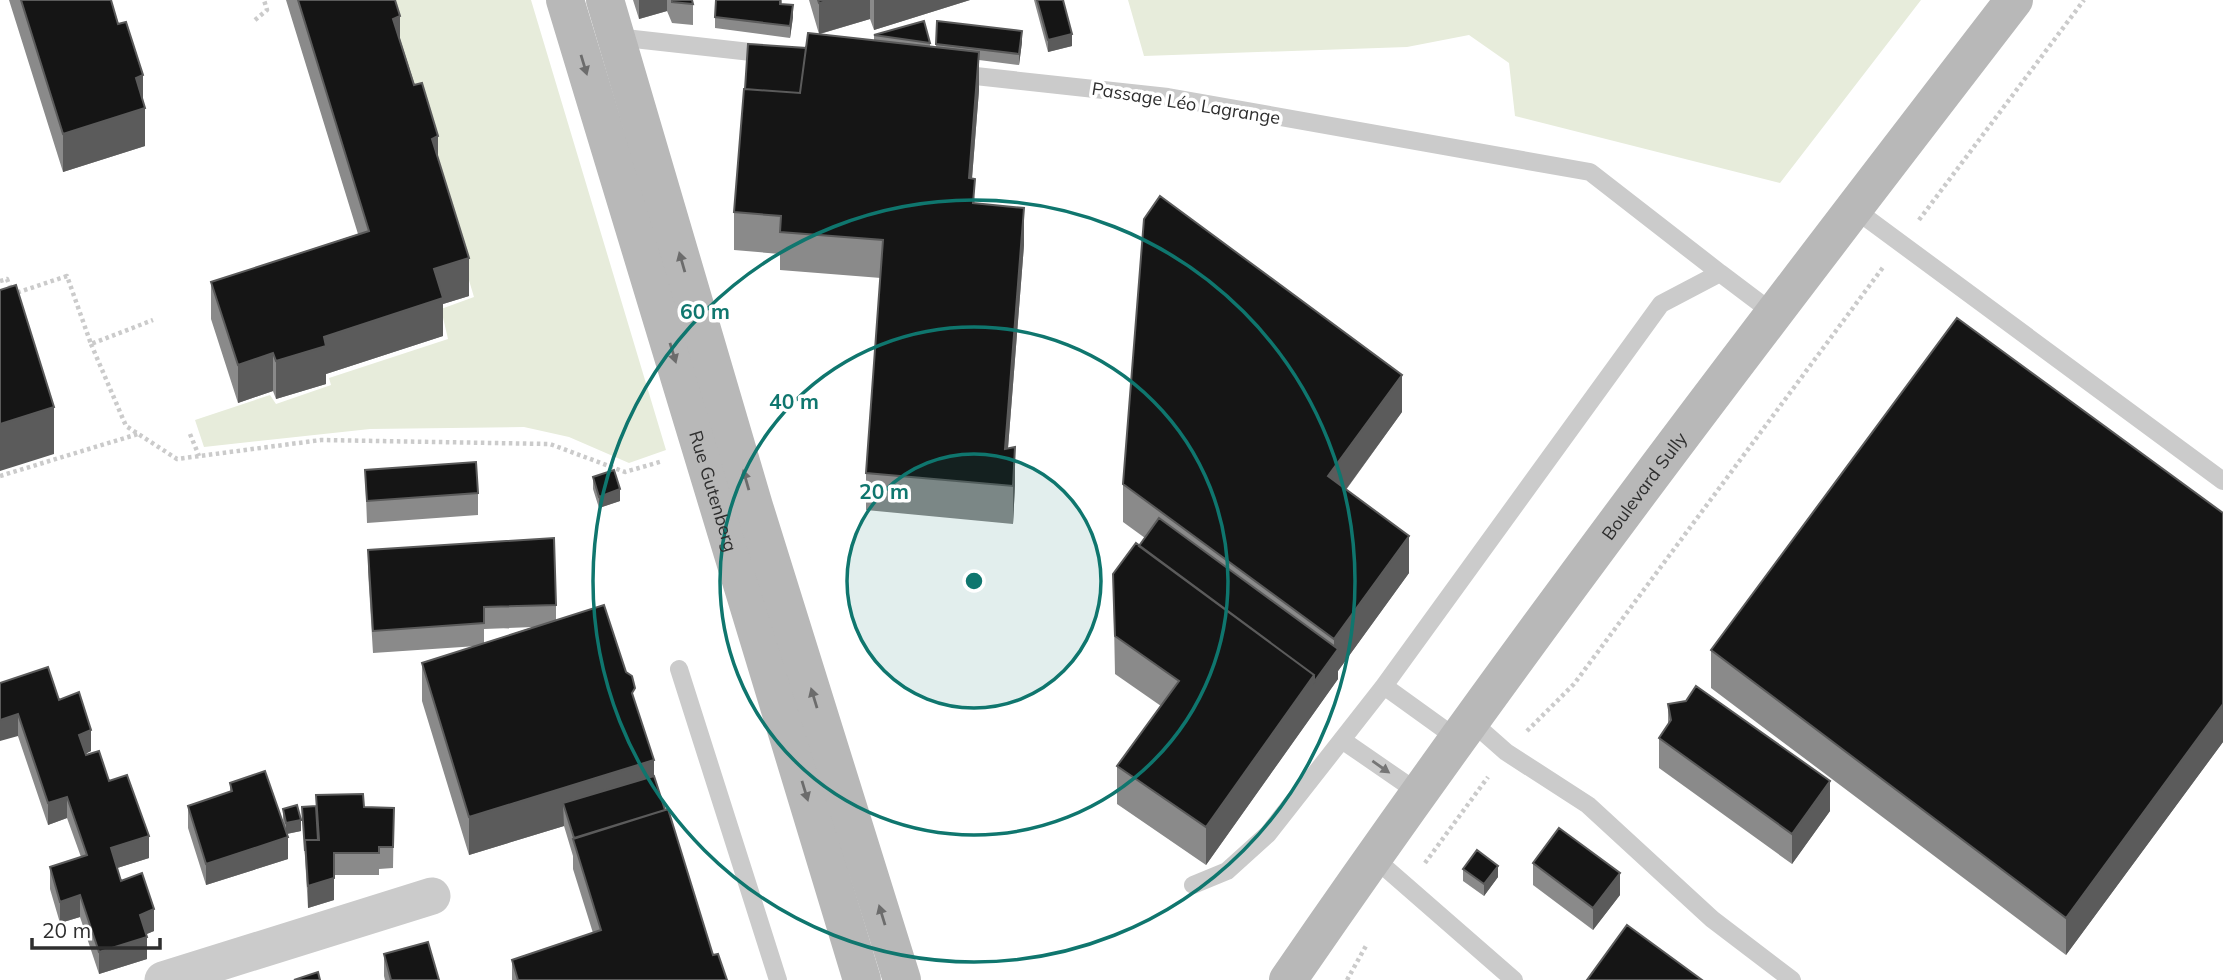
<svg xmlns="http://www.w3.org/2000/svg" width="2223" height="980" font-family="Mulish,sans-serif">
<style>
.green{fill:#e7ecdb}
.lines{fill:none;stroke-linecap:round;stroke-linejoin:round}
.path{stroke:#cbcbcb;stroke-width:4.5;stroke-dasharray:3.5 3.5;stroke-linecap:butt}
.lane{stroke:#cbcbcb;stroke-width:18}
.street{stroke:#cbcbcb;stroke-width:37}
.secondary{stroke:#b8b8b8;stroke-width:38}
.wall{fill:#8a8a8a;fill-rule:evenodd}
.shaded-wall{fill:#5b5b5b}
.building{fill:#151515;stroke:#5b5b5b;stroke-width:2}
.oneway{fill:#6c6c6c}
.oneway2{fill:#757575}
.ring{fill:none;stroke:#0f766e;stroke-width:3.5}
.labels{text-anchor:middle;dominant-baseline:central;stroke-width:7;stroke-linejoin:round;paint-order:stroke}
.street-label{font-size:18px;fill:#2e2e2e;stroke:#fff}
.centre{fill:#0f766e;stroke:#fff;stroke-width:3.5}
.ring-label{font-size:21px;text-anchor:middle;font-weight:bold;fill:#0f766e;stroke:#fff;stroke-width:7;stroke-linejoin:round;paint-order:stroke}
</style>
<rect width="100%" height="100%" fill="#fff"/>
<!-- green -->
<path class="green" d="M385,0h146l135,450 -37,13 -60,-26 -45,-10 -154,2 -166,18 -9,-27 75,-25 6,9 55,-19 -2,-7 119,-39 -7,-30 33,-12z
M1128,0h793l-141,183 -265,-67 -6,-53 -40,-28 -62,12 -263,9z"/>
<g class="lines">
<!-- path -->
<path class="path" d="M255,20l12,-10 -3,-10
M1919,220l165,-220
M0,281l7,-2 6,15 54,-18 24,68 62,-24
M91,344l35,82 51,33 144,-19 229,4 75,28 38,-11
M190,434l9,22
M0,476l138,-42
M1527,731l47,-47 310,-418
M1425,863l63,-86
M1347,980l20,-36"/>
<!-- lane -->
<path class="lane" d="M616,37l153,17
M957,74l211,23 422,75 130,101
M1853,208l370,273
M679,669l99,311
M1384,686l75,54
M1472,722l34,30 82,53 124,114 80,61
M1342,740l77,53
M1373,857l141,123
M1193,885l34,-14 41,-37 116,-148 277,-382 59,-31 53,40"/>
<!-- street -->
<path class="street" d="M163,980l269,-84"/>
<!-- secondary -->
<g class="secondary">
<path id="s1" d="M565,0l297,980"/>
<path d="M605,0l149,506 148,474"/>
<path id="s2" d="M1288,980c230,-335 478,-658 726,-980"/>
</g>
</g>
<!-- wall -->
<path class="wall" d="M9,0h102l32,102 2,44 -82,26z
M286,0h109l5,39 38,118 31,139 -26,8v32l-117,38v10l-50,15 -3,-8 -35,12 -27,-84v-37l147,-48z
M633,0h59l1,4v21l-21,-2 -5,-12 -28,8z
M782,0v4l11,13 -3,21 -75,-10v-11z
M809,0h161l-96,30 -4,-11 -50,15 54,6v-5l56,8v4h6l1,-26 85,21 -3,23 -40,-5v30l-7,88 3,26 49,41 -16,203 7,37 -2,39 -147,-14v-37l15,-195 -101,-8v-16l-46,-4v-38l11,-123 61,-41 13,-14z
M1034,0h29l9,46 -24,6z
M1402,412l-56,78 63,83 -71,98v8l-132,186 -89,-61v-38l44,-60 -46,-32 -2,-100 32,-36 -22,-16v-38z
M365,470l113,23v22l-111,8z
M593,477l27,24 -21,7 -6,-19z
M2223,513v229l-157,213 -355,-267v-38z
M368,550l188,55v15l79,82 19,74 59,179 14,25h-215v-20l81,-27 -20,-64v-13l-9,-30 -95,29 -47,-154v-38l55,-17 -104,7 -5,-82zM533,627l-49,16v-14z
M0,683l59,17 32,51 -6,3 24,27 40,77 -32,10 4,13 33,50 -8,3 1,25 -48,15 -19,-57 -20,6 -10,-34v-22l31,-10 -14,-39 -19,7z
M1668,704l162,107 -38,53 -133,-96v-30l9,-13z
M230,783l55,47 -2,-10v-11l18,22 -14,3 1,25 -82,26 -18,-57v-22l42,-14z
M316,795l48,12 30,1 -1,60 -14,1v6h-45v25l-26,8 -6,-101 14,-1z
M1533,863l87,32 -27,35 -60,-45z
M1463,869l35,8 -14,19 -21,-15z
M384,954l55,26h-54l-1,-4z"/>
<!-- shaded-wall -->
<path class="shaded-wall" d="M639,0h28v11l-28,8z
M831,0h39v19l-51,15v-31z
M874,0h96l-96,30z
M793,5v12l-3,21v-12z
M400,16v38l-7,-35z
M1022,31v11l-3,23v-11z
M1072,34v12l-24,6v-12z
M979,52v38l-10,126v-38z
M143,75v34l2,-1v38l-82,26v-38l73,-56z
M438,136v38l-6,-35z
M1024,208v37l-19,241v-37z
M469,258v38l-26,8v32l-117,38v10l-50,15v-38l48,-24 110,-68z
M273,353v38l-35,12v-38z
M1402,375v37l-74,102v-38z
M54,407v47l-54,17v-47z
M1015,447v38l-2,39v-38z
M620,489v12l-21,7v-11z
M1409,536v37l-71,98v8l-132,186v-38l108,-152 20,-21v-15z
M2223,704v38l-157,213v-37z
M18,714v22l-18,5v-21z
M91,730v21l-12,6v-22z
M654,760v38l-91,5 1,23 -95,29v-38z
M1830,781v30l-38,53v-30z
M67,797v21l-19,7v-22z
M301,820v11l-15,3v-11z
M149,836v22l-38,12v-22z
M288,837v22l-82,26v-21z
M334,853v47l-26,8v-22z
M1498,866v11l-14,19v-12z
M1620,873v22l-27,35v-22z
M80,895v22l-20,6v-21z
M154,909v22l-14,6v-22z
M147,937v22l-48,15v-22z"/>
<!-- building -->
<path class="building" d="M21,0h90l7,24 8,-2 17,53 -7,3 9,30 -82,26z
M298,0h97l5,16 -7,3 21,66 8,-2 16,53 -6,3 37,119 -35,11 9,29 -119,39 2,9 -50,15 -3,-8 -35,12 -27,-83 158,-51z
M672,0h20l1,4 -21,-2z
M716,0h64v4l13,1 -3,21 -75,-9z
M818,0h13l-12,3z
M1037,0h26l9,34 -24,6z
M924,21l6,22 -56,-8z
M937,21l85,10 -3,23 -83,-10z
M808,33l171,19 -10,126 6,1 -2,24 51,5 -19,241 10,-2 -2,39 -147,-13 17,-233 -103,-8 1,-16 -47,-4 10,-123 56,4z
M748,44l58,4 -6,45 -55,-4z
M1160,196l242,179 -74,101 81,60 -75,103 -211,-155 21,-265z
M16,285l38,122 -54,17v-134z
M1957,318l266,195v191l-157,214 -355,-268z
M476,462l2,31 -111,8 -2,-31z
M614,470l6,19 -21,8 -6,-20z
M1159,518l179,131 -24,33v-7l-175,-129z
M554,538l2,67 -72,2v16l-111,8 -5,-81z
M1136,543l178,132 -108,152 -89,-61 62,-85 -64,-45 -2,-62z
M604,605l22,67 6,4 3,12 -3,5 22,67 -185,57 -47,-154z
M48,667l11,33 20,-8 12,38 -12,5 7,20 13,-4 10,30 18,-6 22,61 -38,12 10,33 21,-8 12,36 -14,6 7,22 -48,15 -19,-57 -20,7 -10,-35 37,-12 -20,-58 -19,6 -30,-89 -18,6v-37z
M1696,686l134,95 -38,53 -133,-96 12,-18 -3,-16 18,-3z
M265,771l23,66 -82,27 -18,-58 44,-15 -2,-8z
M654,776l11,34 -91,28 -11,-35z
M363,794l1,13 30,1 -1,39h-14v6h-45v25l-26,8 -3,-46h14l-3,-45z
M297,805l4,15 -15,3 -3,-14z
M316,806l2,34h-13v11l-3,-44z
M668,809l45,146 5,-1 9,26h-209l-6,-20 89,-30 -28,-91z
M1559,828l61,45 -27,35 -60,-45z
M1477,850l21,16 -14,18 -21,-15z
M1627,925l75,55h-115z
M428,942l11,38h-48l-7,-26z
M318,972l2,8h-26z"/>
<!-- one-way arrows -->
<defs><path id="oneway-solid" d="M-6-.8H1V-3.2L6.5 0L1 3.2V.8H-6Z" transform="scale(1.75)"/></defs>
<g class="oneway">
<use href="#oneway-solid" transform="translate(584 65) rotate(73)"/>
<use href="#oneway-solid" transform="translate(682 262) rotate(-106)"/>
<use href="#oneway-solid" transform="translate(673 353) rotate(73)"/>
<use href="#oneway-solid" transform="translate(746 480) rotate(-106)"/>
<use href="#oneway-solid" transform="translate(814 698) rotate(-107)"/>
<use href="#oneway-solid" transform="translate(805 791) rotate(73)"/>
<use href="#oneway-solid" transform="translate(882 915) rotate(-107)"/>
</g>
<use class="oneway2" href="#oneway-solid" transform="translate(1381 767) rotate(35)"/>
<!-- distance rings -->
<circle cx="974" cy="581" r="127" fill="#0f766e" fill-opacity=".12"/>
<g class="ring">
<circle cx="974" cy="581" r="127"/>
<circle cx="974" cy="581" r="254"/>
<circle cx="974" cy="581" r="381"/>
</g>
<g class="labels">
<!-- street labels -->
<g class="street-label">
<text transform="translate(1186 103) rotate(9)">Passage Léo Lagrange</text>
<text stroke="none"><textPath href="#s2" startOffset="609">Boulevard Sully</textPath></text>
<text stroke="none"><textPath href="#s1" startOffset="513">Rue Gutenberg</textPath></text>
</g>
</g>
<circle cx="974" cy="581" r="10" class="centre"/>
<g class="ring-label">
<text x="705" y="319">60 m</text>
<text x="794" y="409">40 m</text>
<text x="884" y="499">20 m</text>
</g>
<!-- scale -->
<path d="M32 938v10h128v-10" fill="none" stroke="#2e2e2e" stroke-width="3.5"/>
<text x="42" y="938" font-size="21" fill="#2e2e2e" stroke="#ffffff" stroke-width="5" paint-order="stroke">20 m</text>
</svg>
